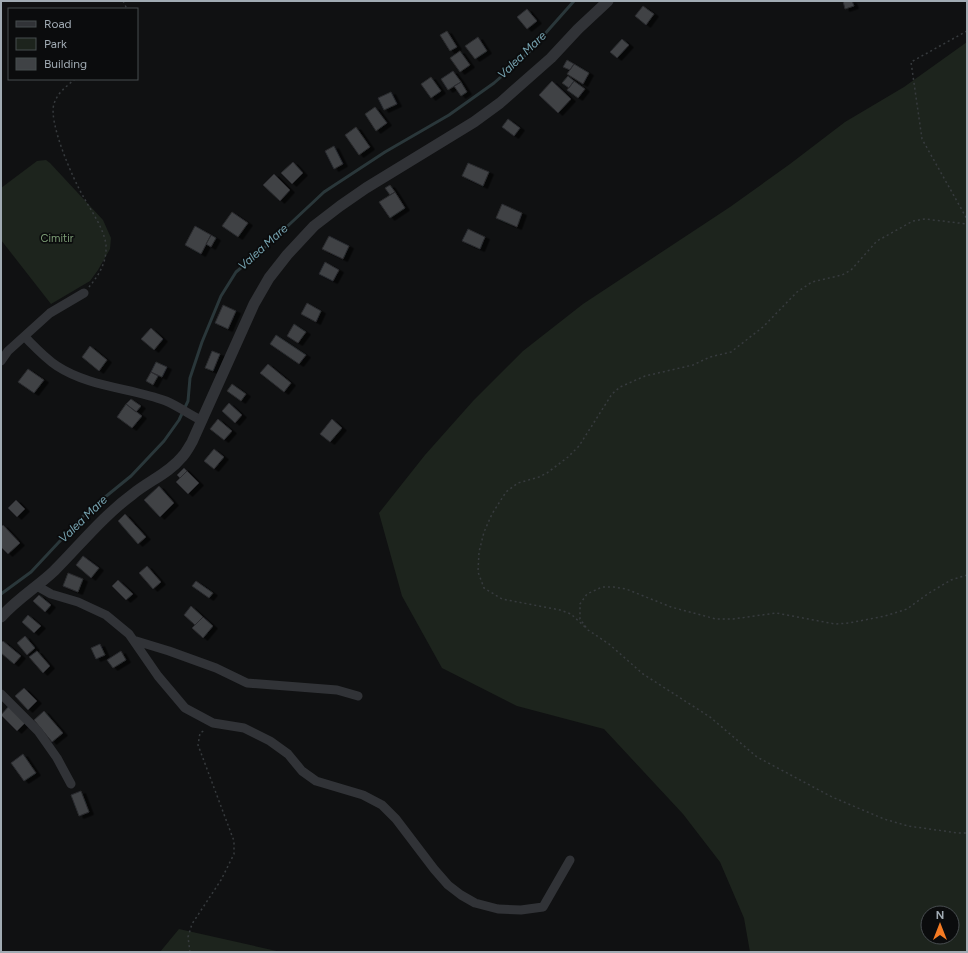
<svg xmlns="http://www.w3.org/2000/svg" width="968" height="953" font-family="Figtree,sans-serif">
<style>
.green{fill:#1d241d;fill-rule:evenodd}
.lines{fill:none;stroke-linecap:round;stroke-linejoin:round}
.stream{stroke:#2a373a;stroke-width:3}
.building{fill:#3f4245;stroke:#2a2b2e;filter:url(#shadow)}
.path{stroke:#373b3e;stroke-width:1.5;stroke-dasharray:2 3;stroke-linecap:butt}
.minor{stroke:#313337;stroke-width:9}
.tertiary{stroke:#313337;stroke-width:11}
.labels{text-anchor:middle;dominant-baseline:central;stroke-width:3.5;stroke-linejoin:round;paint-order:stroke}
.park-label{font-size:11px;fill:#7e9f77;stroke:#0b0c0d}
.water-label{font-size:12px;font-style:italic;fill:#76a3b0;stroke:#0b0c0d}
</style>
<defs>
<filter id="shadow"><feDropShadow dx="4.5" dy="2.5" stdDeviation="0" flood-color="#0009"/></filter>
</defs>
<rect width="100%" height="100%" fill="#101112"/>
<!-- green -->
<path class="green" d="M967,42v910h-217l-6,-34 -24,-56 -37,-48 -79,-85 -87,-23 -75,-38 -40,-72 -23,-83 46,-58 48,-54 50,-50 60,-47 147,-97 60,-43 55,-42 59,-35zM928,913h24v24h-24z
M46,160l4,3 53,57 8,18 -1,11 -12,21 -8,11 -39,23 -50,-64v-52l36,-27z
M179,929l102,23h-121z"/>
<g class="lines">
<!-- stream -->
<path class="stream" d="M1,594l30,-22 57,-61 43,-35 33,-35 15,-21 9,-19 2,-23 12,-36 19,-46 15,-24 25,-21 63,-59 61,-40 64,-37 45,-32 34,-30 46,-52"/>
</g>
<!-- building -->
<path class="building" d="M843,1h9l2,5 -9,3z
M643,6l11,8 -8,11 -11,-9z
M527,9l10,12 -10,8 -10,-12z
M447,31l10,16 -7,4 -10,-16z
M478,37l9,14 -12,8 -10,-13z
M622,39l7,6 -12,13 -7,-6z
M460,51l10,14 -10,7 -10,-14z
M567,60l7,4 -4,6 -7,-3z
M574,64l15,9 -6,11 -16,-10z
M453,71l8,11 -13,8 -7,-11z
M568,76l6,5 -5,7 -7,-5z
M431,77l10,14 -10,7 -10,-14z
M552,81l19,18 -13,14 -19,-18z
M574,81l11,8 -7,9 -11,-8z
M461,82l6,10 -6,4 -7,-10z
M391,92l6,12 -13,6 -6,-12z
M375,107l12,16 -11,8 -11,-17z
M508,119l12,9 -6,8 -12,-9z
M356,127l14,20 -11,8 -14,-20z
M334,146l9,18 -9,5 -9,-18z
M293,162l10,11 -11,11 -11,-11z
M468,163l21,9 -6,14 -21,-10z
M274,174l16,16 -10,11 -17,-16z
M390,185l5,7 -5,3 -5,-7z
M395,192l10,16 -15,10 -11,-16z
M502,204l20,9 -5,14 -21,-9z
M232,212l16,11 -10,14 -16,-11z
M195,226l16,9 -10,19 -16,-9z
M468,229l17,8 -5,12 -18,-8z
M211,235l5,3 -5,9 -5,-3z
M329,236l20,10 -6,13 -21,-10z
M325,262l14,8 -6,11 -14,-7z
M307,303l14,8 -5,11 -15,-8z
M223,305l13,6 -8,18 -13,-6z
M294,324l12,8 -8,11 -11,-7z
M151,328l12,11 -9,11 -13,-11z
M276,335l30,20 -7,9 -29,-20z
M90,346l17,14 -8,11 -17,-14z
M212,351l8,3 -7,17 -8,-3z
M156,362l11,5 -5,10 -11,-5z
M268,364l23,19 -7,9 -24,-19z
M28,369l16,11 -10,13 -16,-11z
M151,372l7,4 -5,9 -7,-4z
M232,384l14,10 -5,7 -14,-10z
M131,399l10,7 -5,6 -10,-8z
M229,403l13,12 -7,8 -13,-12z
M126,404l16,12 -10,12 -15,-11z
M218,419l14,12 -8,9 -14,-11z
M332,419l10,9 -12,14 -10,-8z
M214,449l10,8 -10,12 -10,-8z
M184,468l3,3 -7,7 -3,-3z
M187,471l12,12 -11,11 -12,-12z
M159,486l15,17 -14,14 -16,-17z
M16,500l9,9 -8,8 -9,-9z
M125,514l21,23 -8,7 -20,-23z
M3,525l17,18 -12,11 -7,-7v-20z
M83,556l16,12 -8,10 -15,-13z
M147,566l14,16 -8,7 -14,-16z
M68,573l15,6 -5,13 -15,-6z
M118,580l15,14 -7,6 -14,-14z
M196,581l17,12 -4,5 -17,-12z
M39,595l12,10 -6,7 -12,-11z
M191,606l12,11 -8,8 -11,-10z
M28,615l13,11 -7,7 -12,-11z
M203,617l10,9 -10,12 -11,-10z
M25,636l10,12 -8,7 -10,-12z
M3,641l18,15 -7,8 -13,-11v-10z
M100,644l5,11 -9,4 -5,-11z
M37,651l13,15 -7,7 -14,-16z
M121,651l5,9 -13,8 -6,-8z
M24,688l13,13 -9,9 -13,-14z
M9,706l16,17 -8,8 -16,-16z
M44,711l19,22 -11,9 -18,-22z
M23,754l13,19 -12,8 -13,-18z
M81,791l8,21 -10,4 -8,-21z"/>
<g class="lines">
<!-- path -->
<path class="path" d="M123,1l4,8
M967,31l-56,31 11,77 45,80
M75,79c-8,7 -18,14 -21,25 -6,18 19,75 29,92 8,15 21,32 23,49 1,17 -7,30 -17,42
M967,575l-16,5 -22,13 -22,16 -22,7 -36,7 -14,1 -59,-11 -43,6h-17l-45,-12 -45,-18 -12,-2h-12l-15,7 -7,10v15l8,11 21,14 34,30 67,43 47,40 75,40 52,22 24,7 50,7h9
M585,627l-14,-13 -11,-4 -58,-11 -18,-11 -6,-16 1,-20 5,-20 8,-18 14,-22 12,-9 21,-6 8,-4 21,-16 11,-11 33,-52 8,-7 25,-11 48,-11 17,-8 21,-5 32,-25 34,-35 15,-10 30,-7 9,-5 26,-29 36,-20 12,-2 42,5
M190,952l-2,-15 4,-13 29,-44 13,-26v-13l-36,-96 2,-12 5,-3"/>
<!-- minor -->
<path class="minor" d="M25,337c10,10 20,21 32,29 32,21 74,22 109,35 12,5 24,14 35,19
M1,361l7,-10 42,-38 34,-20
M37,586l14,8 27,8 28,13 23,19 29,42 27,32 28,15 31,5 26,13 18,13 14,17 14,10 47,14 19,10 14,14 38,50 14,16 13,10 14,8 23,6 23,1 22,-3 27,-47
M133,640l36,11 47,17 31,15 90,7 21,6
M1,694l37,37 19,27 14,26"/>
<!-- tertiary -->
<path class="tertiary" d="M1,617c16,-18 36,-30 53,-46 26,-26 49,-55 79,-77 16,-13 36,-21 49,-37 4,-4 7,-10 10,-15l62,-138 15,-26 18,-23 27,-29 26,-20 26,-18 108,-66 26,-19 51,-45 27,-29 30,-28"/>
</g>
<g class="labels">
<!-- park labels -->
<g class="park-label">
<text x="57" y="238">Cimitir</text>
</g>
<!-- water labels -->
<g class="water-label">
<text transform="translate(522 55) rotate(-44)">Valea Mare</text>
<text transform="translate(263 247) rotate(-42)">Valea Mare</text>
<text transform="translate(83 519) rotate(-44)">Valea Mare</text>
</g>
</g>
<!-- border -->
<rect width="968" height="953" fill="none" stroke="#a1abb3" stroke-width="4"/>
<!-- legend -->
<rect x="8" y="8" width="130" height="72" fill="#0b0c0d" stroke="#474c4f"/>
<rect x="16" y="21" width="20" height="6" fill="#313337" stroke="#474c4f"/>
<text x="44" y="28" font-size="12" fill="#a1abb3">Road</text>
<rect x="16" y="38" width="20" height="12" fill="#1d241d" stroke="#474c4f"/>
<text x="44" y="48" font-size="12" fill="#a1abb3">Park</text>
<rect x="16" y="58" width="20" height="12" fill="#3f4245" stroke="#474c4f"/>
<text x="44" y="68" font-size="12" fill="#a1abb3">Building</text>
<!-- north arrow -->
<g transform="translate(940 925)"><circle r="19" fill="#0b0c0d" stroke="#474c4f"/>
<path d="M0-3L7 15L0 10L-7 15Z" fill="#f77c23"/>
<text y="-6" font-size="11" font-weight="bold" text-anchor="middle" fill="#a1abb3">N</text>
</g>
</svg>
